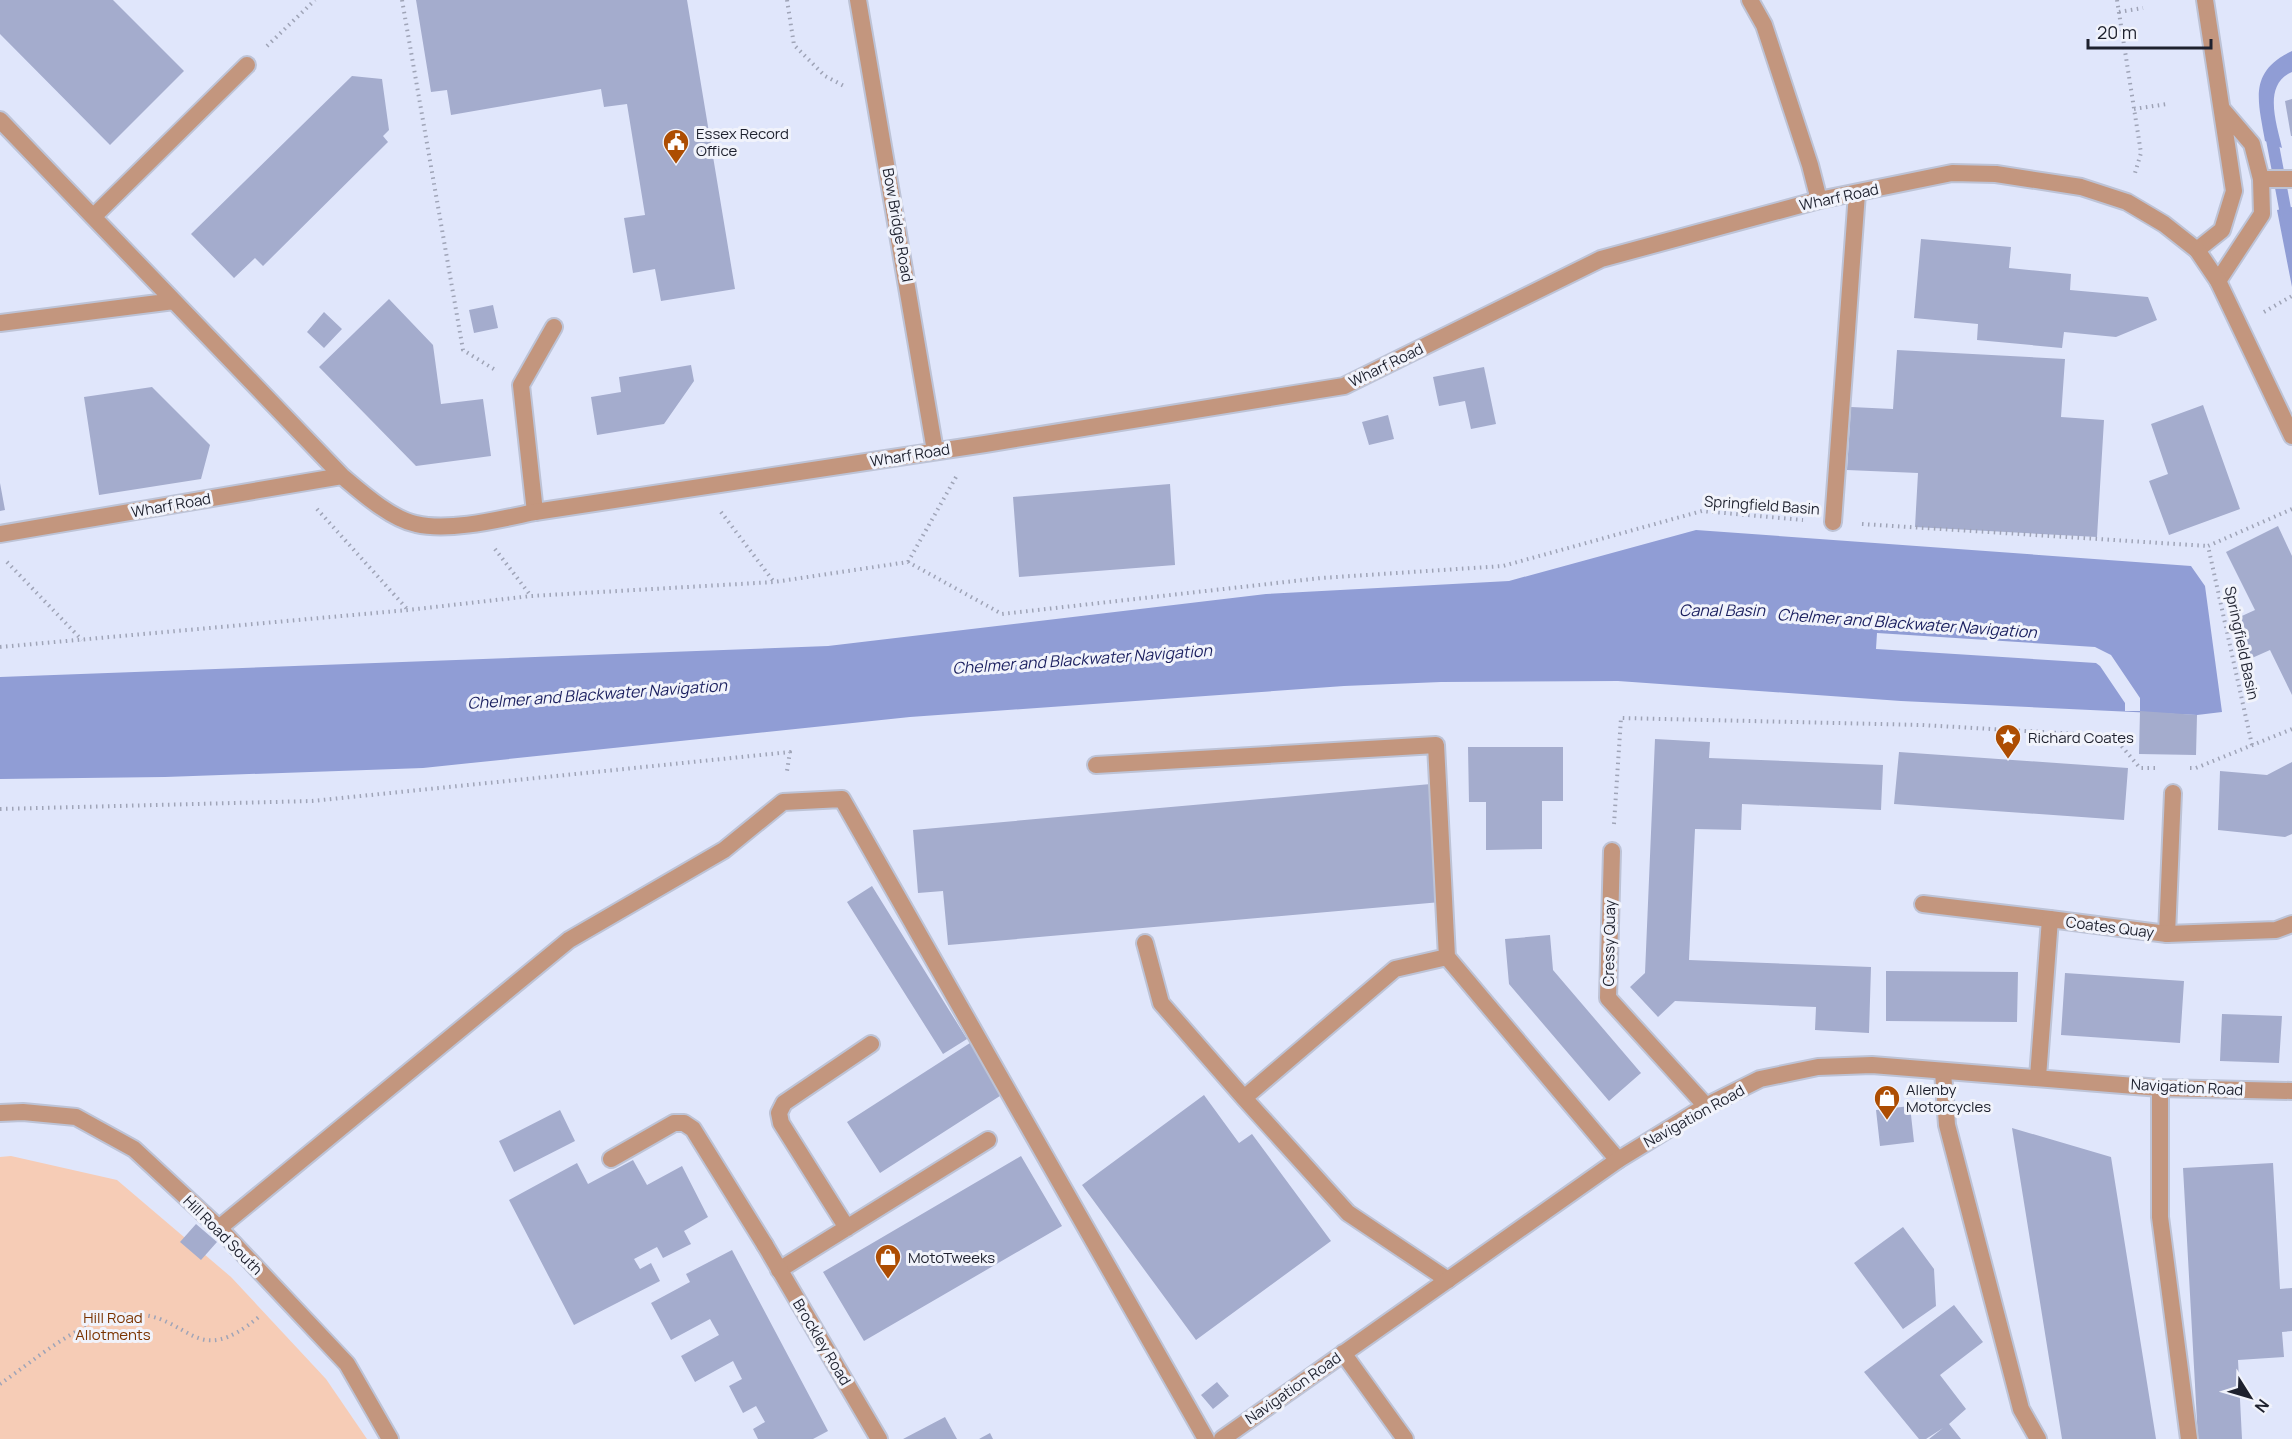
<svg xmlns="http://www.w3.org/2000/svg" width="2292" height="1439" font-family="Manrope,sans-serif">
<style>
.green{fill:#f6ccb6}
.water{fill:#909dd5}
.pier{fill:#e0e6fb}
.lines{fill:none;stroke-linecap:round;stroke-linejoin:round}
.stream{stroke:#909dd5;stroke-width:12}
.building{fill:#a4accd}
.service-casing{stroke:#bdc3d6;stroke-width:20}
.minor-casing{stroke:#bdc3d6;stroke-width:20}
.path{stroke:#9fa4b7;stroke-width:4;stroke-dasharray:1.5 4.5;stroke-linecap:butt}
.service{stroke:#c3967e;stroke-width:16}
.minor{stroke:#c3967e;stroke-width:16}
.labels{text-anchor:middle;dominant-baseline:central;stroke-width:6;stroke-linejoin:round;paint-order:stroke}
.poi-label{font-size:15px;fill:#1e212e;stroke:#f1f3fb;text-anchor:start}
.street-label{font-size:15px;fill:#1e212e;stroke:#f1f3fb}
.park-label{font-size:15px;fill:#7a3300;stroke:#f1f3fb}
.water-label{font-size:16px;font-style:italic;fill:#1a1f5f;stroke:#f1f3fb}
</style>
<rect width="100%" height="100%" fill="#e0e6fb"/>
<!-- green -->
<path class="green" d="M11,1156l106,24 114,97 95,102 41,60h-367v-282z"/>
<!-- water -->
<path class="water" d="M2292,51v21c-30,13 -15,52 -10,76l-17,-7c-7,-41 -17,-69 27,-90z
M2292,207v80l-15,-77z
M1696,530l495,36 14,20 17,126 -25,3 -296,-14 -283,-20 -177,1 -97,4 -434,31 -487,51 -258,9 -165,2v-102l828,-31 438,-52 243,-13z"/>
<!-- pier -->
<path class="pier" d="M1877,633l218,14 16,8 29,43v13h-15v-8l-25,-37 -4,-3 -220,-14z"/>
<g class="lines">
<!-- stream -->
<path class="stream" d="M2270,129l22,117"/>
</g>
<!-- building -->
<path class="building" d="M0,0h113l71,71 -74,74 -110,-111z
M416,0h271l48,289 -74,12 -6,-32 -22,4 -9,-55 21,-3 -18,-111 -23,3 -3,-18 -150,26 -4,-25 -16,2z
M352,76l30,3 7,51 -6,6 5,6 -125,124 -8,-8 -21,20 -43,-44z
M2292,99v37h-1l-6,-35z
M1921,239l90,8 -2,21 62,6 -1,16 78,7 9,23 -41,17 -52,-5 -2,16 -85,-8 1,-16 -64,-6z
M389,299l44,46 8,59 42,-5 8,57 -75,10 -97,-99z
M493,305l5,23 -24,5 -5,-23z
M324,312l18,17 -18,19 -17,-16z
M1897,350l168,9 -4,58 43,3 -7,117 -182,-10 3,-54 -71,-3 4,-63 42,2z
M691,365l3,16 -30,43 -67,11 -6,-38 30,-5 -2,-15z
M1484,367l12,57 -25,5 -6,-28 -26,5 -6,-29z
M152,387l58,58 -9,34 -102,16 -15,-98z
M2203,405l37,104 -71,26 -20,-54 19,-7 -17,-50z
M1388,415l6,24 -25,6 -7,-23z
M0,483l5,27 -5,1z
M1170,484l5,81 -156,12 -6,-80z
M2278,526l14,30v139l-22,-45 -18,8 -19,-38 22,-10 -29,-58z
M2140,711l57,4 -1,40 -57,-1z
M1655,739l55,3 -1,16 174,7 -2,45 -139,-6 -1,26 -46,-1 -6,131 182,7 -2,66 -54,-3 1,-23 -141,-6 -17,16 -28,-30 15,-14z
M1468,747h95v54h-21v48l-56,1v-48h-17z
M1899,752l229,16 -4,52 -230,-16z
M2292,762v72l-7,3 -67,-7 2,-59 47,4z
M1431,784l10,118 -493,43 -5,-54 -25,2 -5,-63z
M872,886l95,153 -24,15 -96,-152z
M1550,935l3,35 88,103 -32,28 -100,-117 -4,-45z
M1886,971l132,1 -1,50 -131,-1z
M2065,973l119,8 -4,62 -119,-8z
M2222,1014l60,2 -3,47 -59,-2z
M970,1043l33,51 -123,79 -33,-51z
M1204,1095l35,48 13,-9 79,107 -135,99 -114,-155z
M1910,1106l4,36 -34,4 -4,-36z
M560,1110l15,31 -61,31 -15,-31z
M2012,1128l99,29 45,282h-94z
M1021,1156l41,70 -198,115 -41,-69z
M633,1160l14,25 35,-19 26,51 -24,14 7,13 -28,14 -6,-11 -23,12 6,10 11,-6 9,18 -86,44 -65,-125 68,-37 11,21z
M2273,1163l7,126 12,-1v43l-10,1 2,25 -46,3 4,79h-44l-15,-271z
M196,1224l21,18 -16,18 -21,-18z
M1903,1227l31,42 2,37 -33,23 -49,-66z
M732,1250l96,181 -15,8h-55l-5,-10 12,-7 -9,-16 -13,7 -14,-27 13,-7 -9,-18 -38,21 -14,-26 38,-21 -9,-16 -39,21 -20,-37 39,-21 -4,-8z
M1954,1305l29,37 -43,33 26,34 -17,15 12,15h-32l14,-11 -17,11h-7l-55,-67z
M1217,1382l12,14 -16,13 -12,-14z
M945,1417l12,22h-54z
M990,1433l3,6h-14z"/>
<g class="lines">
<!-- service casing -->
<g class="service-casing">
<path id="service" d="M1750,0l14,25 46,140 9,35
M2261,179h31
M2197,250l25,-20 12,-39 -29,-191
M2218,281l44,-67 -1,-35 -9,-35 -30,-35
M535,512l-14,-127 33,-58
M1833,522l24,-329
M1096,765l340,-20 11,212
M1923,904l127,15
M2167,934l6,-141
M1145,943l16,60 83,95 104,115 100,67
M1943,1072l4,53 74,284 17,30
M2160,1088v129l29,222
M1244,1098l151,-129 52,-12 171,203
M611,1159l63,-36h10l9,6 72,116
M219,1228l350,-288 155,-90 59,-48 59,-3 364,640
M847,1228l-66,-105 -2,-10 5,-10 87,-59
M779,1270l209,-130"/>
</g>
<!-- minor casing -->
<g class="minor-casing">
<path id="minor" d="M858,0l77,451
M0,120l342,356
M93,217l154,-152
M0,323l174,-22
M0,534l342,-58c19,16 49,43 74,48 34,8 85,-5 119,-12l450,-68 359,-58 257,-127 218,-59 133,-27 44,1 85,13 46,15 37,22 33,26 21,31 74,155
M1612,851l-4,147 98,108
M2038,1077l12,-158 117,15 109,-4 16,-6
M0,1113l23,-1 53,5 58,32 85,79 128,136 43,75
M765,1245l114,194
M1343,1353l62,86
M1222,1439l396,-279 88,-54 54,-27 58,-12 54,-2 288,23 132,3"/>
</g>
<!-- path -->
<path class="path" d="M402,0l61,350 34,21
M787,0l7,45 31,31 19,10
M2117,0l24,153 -6,20
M2119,12l24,-4
M267,46l48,-46
M2134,109l33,-5
M2264,312l28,-16
M317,509l91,101
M721,512l53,70
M1862,524l346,22
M495,549l36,47
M7,562l75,78
M908,562l48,-85
M0,647l408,-37 123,-14 243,-14 134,-20 94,52 319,-36 182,-12 199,-55 101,9
M2252,745l-44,-199 84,-37
M2190,768h6l96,-39
M0,809l312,-8 478,-49 -3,19
M1614,824l7,-106 301,7 191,11 27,32h15
M0,1384c35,-24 87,-70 131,-70 61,0 62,58 129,2"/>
<!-- service -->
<use href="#service" class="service"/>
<!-- minor -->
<use href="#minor" class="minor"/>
</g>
<!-- icons -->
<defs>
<g id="civic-pin" transform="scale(1.35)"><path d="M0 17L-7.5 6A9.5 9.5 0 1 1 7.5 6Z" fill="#ad4d02" stroke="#f1f3fb"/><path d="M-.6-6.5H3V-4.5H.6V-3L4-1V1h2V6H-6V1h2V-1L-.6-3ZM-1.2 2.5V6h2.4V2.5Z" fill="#fff"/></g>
<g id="sight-pin" transform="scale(1.35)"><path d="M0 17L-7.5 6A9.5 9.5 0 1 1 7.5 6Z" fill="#ad4d02" stroke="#f1f3fb"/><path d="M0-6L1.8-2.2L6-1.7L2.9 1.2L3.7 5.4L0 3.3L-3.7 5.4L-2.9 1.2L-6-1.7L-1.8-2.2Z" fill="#fff"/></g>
<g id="shop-pin" transform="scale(1.35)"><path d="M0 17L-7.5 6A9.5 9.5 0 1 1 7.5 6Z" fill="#ad4d02" stroke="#f1f3fb"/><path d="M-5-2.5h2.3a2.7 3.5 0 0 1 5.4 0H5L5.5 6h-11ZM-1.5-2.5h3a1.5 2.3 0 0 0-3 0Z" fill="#fff"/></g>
</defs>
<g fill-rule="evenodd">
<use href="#civic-pin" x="676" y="142"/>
<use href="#sight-pin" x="2008" y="737"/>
<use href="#shop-pin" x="1887" y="1098"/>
<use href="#shop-pin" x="888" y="1257"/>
</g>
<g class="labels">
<!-- poi labels -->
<g class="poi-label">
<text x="696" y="133">Essex Record<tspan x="696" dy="17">Office</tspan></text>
<text x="2028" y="737">Richard Coates</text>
<text x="1906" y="1089">Allenby<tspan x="1906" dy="17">Motorcycles</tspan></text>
<text x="908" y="1257">MotoTweeks</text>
</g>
<!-- street labels -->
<g class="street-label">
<text transform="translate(1839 197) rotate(-12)">Wharf Road</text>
<text transform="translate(898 225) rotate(80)">Bow Bridge Road</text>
<text transform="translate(1386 365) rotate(-26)">Wharf Road</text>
<text transform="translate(910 455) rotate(-9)">Wharf Road</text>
<text transform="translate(171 505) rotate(-10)">Wharf Road</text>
<text transform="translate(1762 505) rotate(4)">Springfield Basin</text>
<text transform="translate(2242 643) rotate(78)">Springfield Basin</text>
<text transform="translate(2110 927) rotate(7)">Coates Quay</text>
<text transform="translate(1609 943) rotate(-89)">Cressy Quay</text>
<text transform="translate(2187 1087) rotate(3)">Navigation Road</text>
<text transform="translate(1694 1116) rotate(-29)">Navigation Road</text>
<text transform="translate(223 1235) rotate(45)">Hill Road South</text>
<text transform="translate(822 1342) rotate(59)">Brockley Road</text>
<text transform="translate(1293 1388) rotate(-35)">Navigation Road</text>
</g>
<!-- park labels -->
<g class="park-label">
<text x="113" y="1317">Hill Road<tspan x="113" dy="17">Allotments</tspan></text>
</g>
<!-- water labels -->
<g class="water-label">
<text x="1722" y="610">Canal Basin</text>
<text transform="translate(1907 623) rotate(4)">Chelmer and Blackwater Navigation</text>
<text transform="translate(1082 659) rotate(-4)">Chelmer and Blackwater Navigation</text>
<text transform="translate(597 694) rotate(-4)">Chelmer and Blackwater Navigation</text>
</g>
</g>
<!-- north arrow -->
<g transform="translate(2250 1397) rotate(127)" stroke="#f1f3fb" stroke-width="4.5" paint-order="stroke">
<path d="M0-4.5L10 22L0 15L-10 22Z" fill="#1e212e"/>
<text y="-9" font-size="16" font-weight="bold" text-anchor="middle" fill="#1e212e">N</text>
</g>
<!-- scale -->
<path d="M2088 39v9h123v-9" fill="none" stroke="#1e212e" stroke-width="3"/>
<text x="2097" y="39" font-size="18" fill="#1e212e" stroke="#f1f3fb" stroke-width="4.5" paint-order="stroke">20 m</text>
</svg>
